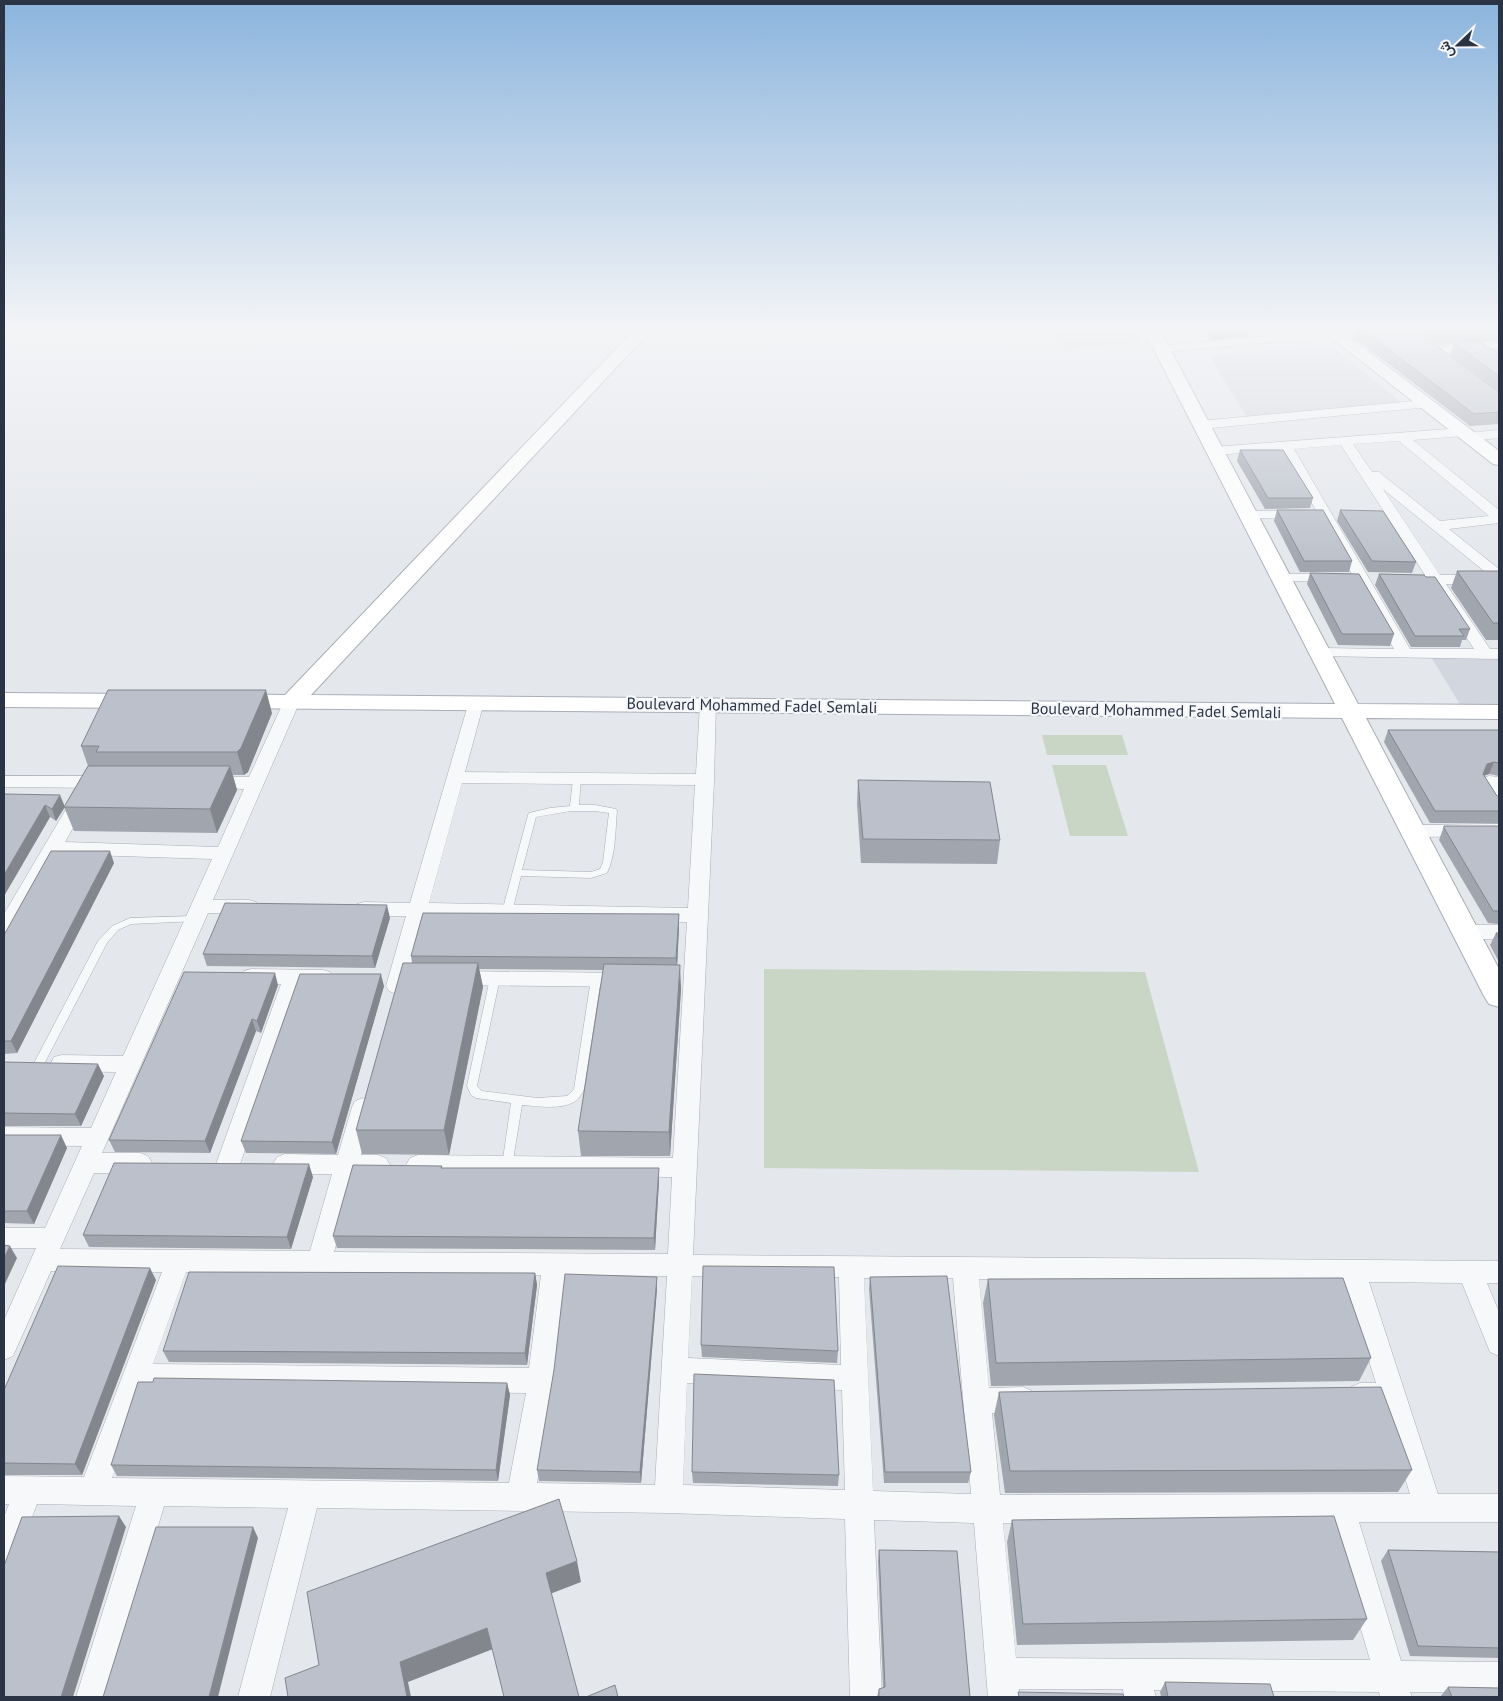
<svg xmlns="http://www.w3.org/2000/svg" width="1503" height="1701" font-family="'PT Sans',Vazirmatn,sans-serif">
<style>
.built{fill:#d2d6de}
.green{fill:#c9d6c5}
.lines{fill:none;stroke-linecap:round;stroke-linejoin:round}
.lane-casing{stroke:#a9aeb7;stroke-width:1}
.street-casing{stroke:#a9aeb7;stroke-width:1}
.secondary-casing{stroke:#a9aeb7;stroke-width:2}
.lane{fill:#f7f8fa;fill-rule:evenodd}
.street{fill:#f7f8fa;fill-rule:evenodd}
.secondary{fill:#fff;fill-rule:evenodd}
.wall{fill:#a1a5ae}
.shaded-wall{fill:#83868d}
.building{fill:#bbc0ca;stroke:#83868d}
.labels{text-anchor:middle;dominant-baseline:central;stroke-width:4.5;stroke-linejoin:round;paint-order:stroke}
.street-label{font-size:16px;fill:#2b3445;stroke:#f4f6f9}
</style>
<rect width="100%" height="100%" fill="#e4e7ec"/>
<!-- built -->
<path class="built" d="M1044,328h90l6,15 -76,7z
M1330,345l71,57 -155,14 -37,-60z
M1431,657l68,1v48h-38z"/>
<!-- green -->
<path class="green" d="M1042,735h80l6,20h-81z
M1052,765h54l22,71h-58z
M764,969l381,3 54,200 -435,-4z"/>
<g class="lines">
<!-- lane casing -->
<g class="lane-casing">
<path id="lane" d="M577,776l4,3 -2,26h16l21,4 1,2c-2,20 -1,44 -10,62l-16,5 -70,-2 -9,36 -2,2h-6l-2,-2 26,-97 1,-2 21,-5 20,-2 3,-27zM571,811h24l14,2 -6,49 -3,7 -9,3 -69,-2 14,-53z
M195,916l3,1 2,2 -2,2 -67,3 -13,6 -11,13 -64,123 -4,1 -4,-1 -1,-3 64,-122 14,-15 18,-8z
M495,975l3,1 2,2 -23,108 5,5 55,7 30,-2 7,-7 17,-110 2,-2h6l2,2 -17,110c-2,5 -5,10 -10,13 -14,8 -37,4 -52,3l-10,61 -1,3 -4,1 -4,-1 -1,-3 9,-63 -35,-5 -5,-3 -4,-9 23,-108 2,-2z"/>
</g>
<!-- street casing -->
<g class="street-casing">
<path id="street" d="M1356,328h46l-5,3 -236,21 -6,-3 6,-3z
M1499,342v6l-66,6 -6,-3 6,-3z
M1425,400l4,1 2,3 -2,3 -228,22 -6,-4 6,-4z
M1462,428l4,1 1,4 32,-3v8l-31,3 -4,-1 -1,-4 -50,4 86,70v13l-50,6 50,40v15h-53l44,65h9v10l-185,-3 -2,-3 2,-3 6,-2 74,1 -112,-199 -67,5 -6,-4 6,-4zM1399,441l90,75 -49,5 -61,-49h-7l-19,-28zM1341,445l84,130 -5,1 -2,3 2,3 11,2 43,65h-64l-116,-200zM1383,489l106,86h-49z
M1248,511h53l7,4 -7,4 -58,-1 -2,-3z
M1281,574h54l5,1 2,3 -2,3 -5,1 -59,-1 -2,-3 2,-3z
M292,696l6,1 2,4 -87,199h36l7,2 3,5 -3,5 -7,2 -41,-1 -106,240h38l8,3 4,7 -4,7 -8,3h-46l-34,76 250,2 22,-77h-47l-8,-3 -4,-7 4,-7 8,-3 53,1 14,-48 3,-6 8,-3 8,3 3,6 -13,48h17l8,3 4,7 -4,7 -8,3 -22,-1 -22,78 334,2 4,-77 -254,-2 -8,-3 -4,-7 4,-7 8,-3 255,3 14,-236 -262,-5 -19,69 -3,5 -7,3 -7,-3 -3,-5 20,-70h-42l-7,-2 -3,-5 3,-5 7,-2 46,1 60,-205h12l2,4 -19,70 231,2 4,-70 2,-4h12l2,4 -2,76 -21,475 806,6v22h-12l12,29v44l-9,-4 -28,-69 -93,-1 69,212h61v28h-140l42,139 98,1v30h-89l2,5h-32l-1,-5 -225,-2 2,7h-32l-1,-8h-104l1,8h-32l-14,-174 -100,-3 8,177h-32l-5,-178 -177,-6 -351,-5 -47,189h-32l50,-189 -124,-2 -56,191h-32l60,-191 -99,-2 -23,61 -10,5v-53l5,-13h-5v-28l80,1 78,-205 -111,-1 -38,85 -9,4v-40l32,-72h-32v-20h41l37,-82 -78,-1v-18l87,1 25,-56 -54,-1 -8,-2 -3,-6 3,-6 8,-2 61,1 89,-197 -154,-5 -47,82 -7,2v-24l71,-120 6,-2 6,2 3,4 -25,44 153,5 26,-58 -41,-2 -3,-4 3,-4 6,-2h40l35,-76 2,-4zM462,783l233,2 -7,123 -259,-5zM186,1272l355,3 -12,93 -376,-4zM566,1275l101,1 -12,209 -118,-2 17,-102zM692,1276l147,1 2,88 -153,-7zM864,1278h89l18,216 -98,-3zM979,1279l365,3 32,101h-16l-9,4 -4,9 4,9 9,4 23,-1 27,86 -410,1 -8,-82h31l9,-4 4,-9 -4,-9 -9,-4 -34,1zM687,1383l155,7 3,100 -162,-5zM144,1388l382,5 -17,90 -397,-5zM1003,1523h327l40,137 -354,-2z
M104,776l6,2 3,4 -3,4 -6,2 -100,-1v-11z
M1489,776l10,1v32l-6,-2 -13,-22 3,-7z
M1499,824v12l-86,1 -7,-2 -2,-4 2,-4 7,-2z
M1466,925h33v14h-33l-7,-2 -3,-5 3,-5z
M251,969l72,1 7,2 3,5 -3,5 -7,2h-21l-62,180 -4,7 -8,3 -8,-3 -4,-7 65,-180 -30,-1 -7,-2 -3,-5 3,-5z
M456,971l170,2 7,2 3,5 -3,5 -7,2 -170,-2 -7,-2 -3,-5 3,-5z"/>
</g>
<!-- secondary casing -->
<g class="secondary-casing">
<path id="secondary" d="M539,328h38l-3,3c-10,3 -22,3 -32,0z
M636,328h17l-342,367 1024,9 -192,-376h16l199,376 141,1v14l-133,-1 133,251v38l-10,-3 -5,-8 -142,-278 -1110,-10 -8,-2 -4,-5 4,-5 8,-2 53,1z
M1319,328h18l162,123v14l-6,-1z
M4,693l134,1 8,2 4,5 -4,5 -8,2 -134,-1z"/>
</g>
<!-- lane -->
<use href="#lane" class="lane"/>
<!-- street -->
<use href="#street" class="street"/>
<!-- secondary -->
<use href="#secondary" class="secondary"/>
</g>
<!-- wall -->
<path class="wall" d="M1199,328h54l-5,1 -1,7 -36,4z
M1355,328h57l87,64v32l-29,2 -117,-89z
M1422,328h77v13v-1l-20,2 20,11v38l-49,-36 4,-11 -17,1 -16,-12z
M1240,450l73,48 -3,10 -45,1 -28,-48z
M1277,510l75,51 -3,11h-49l-26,-51z
M1340,510l76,52 -4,11 -44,-1 -31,-51z
M1457,571h42v69h-13l-35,-52z
M1310,573l84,61 -4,12 -52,-1 -31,-61z
M1379,574l91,55 -4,11h-4l-2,7h-49l-36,-62z
M272,713l-24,59 -4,3h-11l4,15 -20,43 -143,-2 -10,-24 -8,14 -6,-4 -46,79v-102l61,12 23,-40 -7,-20z
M1388,730h111v46l-10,-2 -5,2 13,20 2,1v26h-69l-46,-81z
M858,780l142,60 -3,24 -136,-1 -4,-59z
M1444,826h55v98l-11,-1 -49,-83z
M114,863l-97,190 -13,1v-119z
M679,914v13l-2,37 4,25 -11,167h-89l-3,-25 25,-161 -124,-1 4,18 -34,168 -87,-1 -6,-24 56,-167 -1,-7z
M390,918l-15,50 -168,-2 -4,-12z
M1496,933h3v29l-9,-17z
M278,985l-17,48 -5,-2 -46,122 -95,-1 -6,-12z
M384,986l-48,168 -90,-1 -5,-12z
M4,1062l100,14 -23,50h-77z
M4,1135l63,13 -33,76 -30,-1z
M442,1166v2l217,12 -4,70 -318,-2 -4,-12z
M313,1177l-22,72 -202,-2 -6,-12z
M535,1273l2,12 -10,80 -358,-3 -6,-11z
M870,1277l101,195 -3,11h-84l-15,-194z
M988,1279l383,79 -12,23 -368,5 -8,-83z
M156,1280l-74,195h-78v-85z
M657,1289l-16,194 -102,-2 -2,-11z
M701,1345l137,6 -1,12 -135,-6z
M153,1382l354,1 3,12 -12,86 -381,-5 -6,-11z
M999,1392l413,78 -14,22 -393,1 -11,-78z
M692,1472l147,3 -1,11 -145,-3z
M1012,1520l355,99 -14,21 -336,5 -10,-103z
M879,1550l91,147h-93l2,-8 4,-1 -5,-127z
M1388,1550l111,2v106l-89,-2 -29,-95z
M1165,1682l109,15h-113l-1,-5z
M1448,1687l51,10h-59z"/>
<!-- shaded-wall -->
<path class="shaded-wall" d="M1233,328h20l-5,1 -1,7 -36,4 2,-10z
M266,690l6,23 -24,59 -4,3 -7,-23z
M1494,762l-5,12 -7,2 5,-12z
M230,766l7,24 -20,43 -7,-24z
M60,795l5,12 -9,14 -4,-12z
M45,805l5,12 -46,79v-21z
M110,851l4,12 -97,190 -6,-12z
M387,905l3,13 -15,50 -3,-12z
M679,914v13l-2,43 -1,-12z
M478,963l5,24 -34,168 -5,-25z
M680,965l1,24 -11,167 -1,-24z
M275,973l3,12 -17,48 -4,-12z
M381,974l3,12 -48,168 -4,-12z
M252,1019l4,12 -46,122 -5,-12z
M98,1064l6,12 -23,50 -6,-12z
M61,1135l6,13 -33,76 -7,-13z
M309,1164l4,13 -22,72 -4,-12z
M659,1168v12l-4,70 -1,-12z
M10,1246l7,12 -13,28v-28z
M150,1268l6,12 -74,195 -7,-11z
M535,1273l2,12 -10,80 -2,-12z
M657,1277v12l-16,194 -1,-11z
M507,1383l3,12 -12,86 -2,-11z
M119,1516l7,11 -53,170h-12z
M253,1527l5,11 -40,159h-9z
M577,1561l4,21 -31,12 -4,-21z
M487,1628l6,21 -85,33 3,15h-4l-7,-35z"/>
<!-- building -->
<path class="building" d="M1211,328h22l-20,2z
M1360,328h52l87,64v20l-25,2z
M1429,328h70v3l-59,5z
M1478,341l21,12v23l-45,-33z
M1240,450h43l30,48h-45z
M1277,510h46l29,51h-48z
M1340,510l43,1 33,51 -44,-1z
M1457,571h42v52h-6z
M1310,573l49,1 35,60h-52z
M1379,574l45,1 2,2h9l35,52h-11l5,7h-49z
M108,690h158l-25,58 -4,4h-141l3,-6h-18z
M1388,730h111v33l-5,-1 -7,2 -4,10 14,22 2,1v14h-64z
M88,766h142l-20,43 -146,-2z
M858,780l132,2 10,58 -137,-1z
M4,794l56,1 -8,14 -7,-4 -41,70z
M1444,826h55v85h-6l-49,-83z
M51,851h59l-99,190h-7v-106z
M225,903l162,2 -15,51 -169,-2z
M423,913l256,1 -3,44 -265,-2z
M1496,933h3v6z
M403,963h75l-34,167h-88z
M604,964l76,1 -11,167 -91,-1z
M184,972l91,1 -18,48 -5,-2 -47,122 -96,-1z
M300,974h81l-49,168 -91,-1z
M4,1062l94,2 -23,50 -71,-1z
M4,1135h57l-34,76h-23z
M114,1163l195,1 -22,73 -204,-2z
M353,1165l89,1 -1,2h218l-5,70 -321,-2z
M4,1245l6,1 -6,12z
M58,1266l92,2 -75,196 -71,-1v-73z
M703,1266l131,1 4,84 -137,-6z
M189,1272l346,1 -10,80 -362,-2z
M565,1274l92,3 -17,195 -103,-2 17,-100z
M947,1276l24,196h-86l-15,-195z
M1343,1278l28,80 -375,5 -8,-84z
M694,1374l140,6 5,95 -147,-3z
M154,1378l353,5 -11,87 -385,-5 27,-83h15z
M1381,1387l31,83 -402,1 -11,-79z
M559,1499l18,62 -31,12 33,124h-75l-17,-69 -87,34 7,35h-119l-3,-19 34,-13 -12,-73z
M119,1516l-58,181h-57v-131l18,-49z
M1334,1516l33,103 -344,5 -11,-104z
M156,1527h97l-44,170h-106z
M879,1550l78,1 13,146h-91v-8l6,-2z
M1388,1550l111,2v96l-81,-2z
M1165,1682l105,2 4,13h-106z
M615,1685l3,12h-32z
M1448,1687l51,1v9h-47z
M1018,1692l105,2 1,3h-105z"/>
<!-- sky -->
<linearGradient id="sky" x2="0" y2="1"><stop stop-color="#8bb4dd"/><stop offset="0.58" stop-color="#f3f4f6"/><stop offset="1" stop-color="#f3f4f6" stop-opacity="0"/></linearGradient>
<rect width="1503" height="566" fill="url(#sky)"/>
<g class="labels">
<!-- street labels -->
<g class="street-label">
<text transform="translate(752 705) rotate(1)">Boulevard Mohammed Fadel Semlali</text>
<text transform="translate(1156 710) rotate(1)">Boulevard Mohammed Fadel Semlali</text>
</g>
</g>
<!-- border -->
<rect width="1503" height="1701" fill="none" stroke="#2b3445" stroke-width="10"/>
<!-- north arrow -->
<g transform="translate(1458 45) rotate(248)" stroke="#f4f6f9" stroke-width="4" paint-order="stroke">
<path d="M0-4L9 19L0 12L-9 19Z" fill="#2b3445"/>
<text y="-8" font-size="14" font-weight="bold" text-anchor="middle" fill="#2b3445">ش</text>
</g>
</svg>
